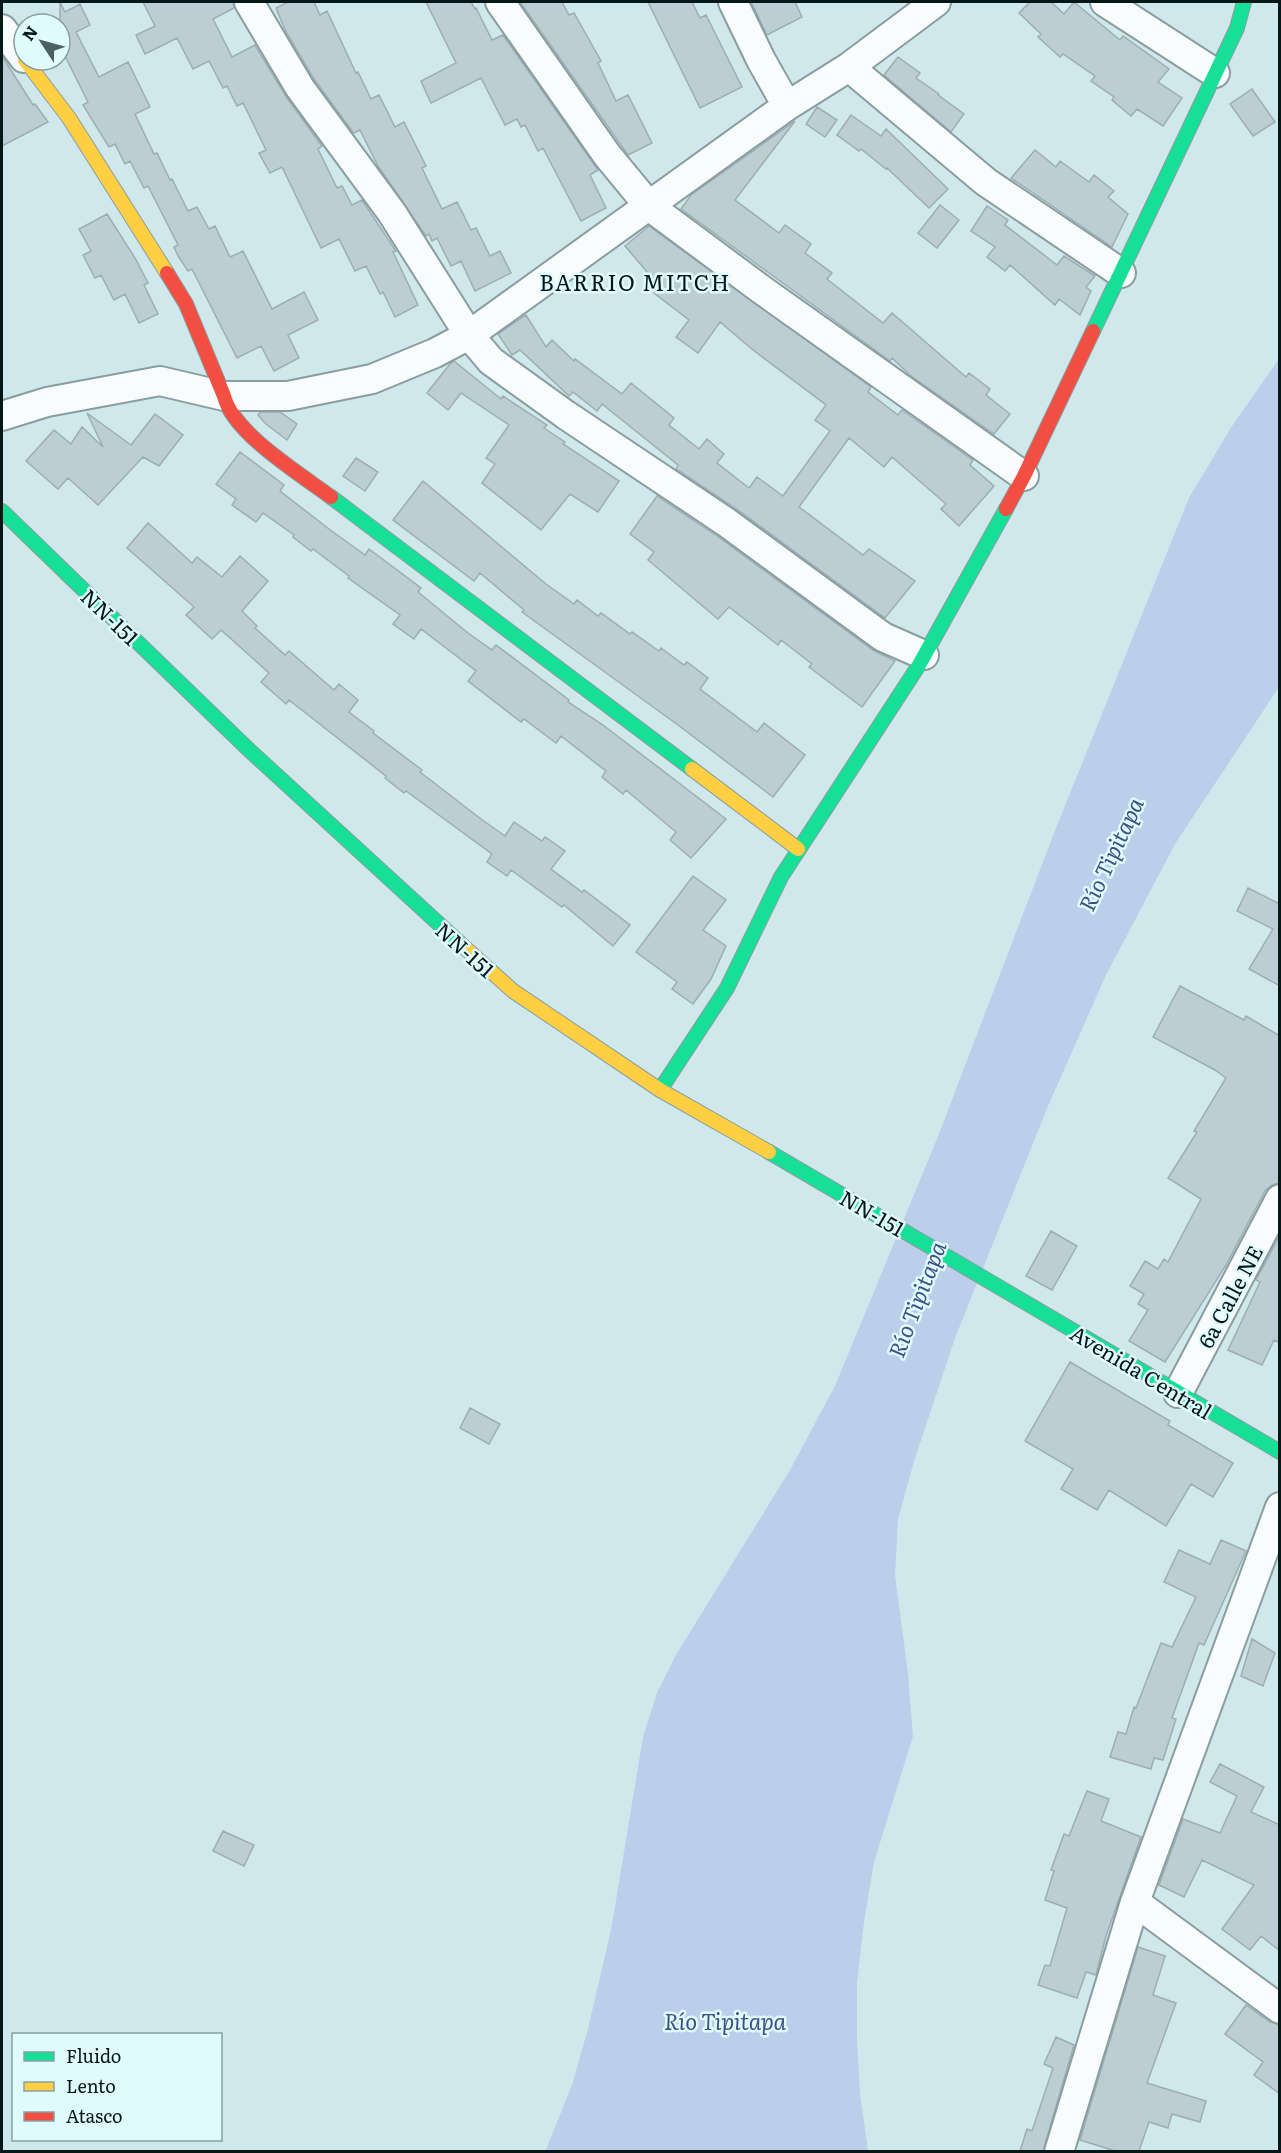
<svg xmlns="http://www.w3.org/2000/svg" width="1281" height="2153" font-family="Literata,serif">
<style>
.water{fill:#bbceea}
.building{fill:#bcced3;stroke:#9caeb3;stroke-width:1.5}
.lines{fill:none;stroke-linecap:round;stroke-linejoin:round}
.street-casing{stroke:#8a9d9f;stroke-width:32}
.fast-casing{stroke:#8a9d9f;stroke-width:16}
.slow-casing{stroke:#8a9d9f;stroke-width:16}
.jam-casing{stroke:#8a9d9f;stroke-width:16}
.street{stroke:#f8fcfc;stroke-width:28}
.fast{stroke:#16e098;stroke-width:14}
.slow{stroke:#ffcf43;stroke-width:14}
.jam{stroke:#f24e42;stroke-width:14}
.labels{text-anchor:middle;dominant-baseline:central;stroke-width:5;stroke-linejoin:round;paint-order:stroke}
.street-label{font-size:21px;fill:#061718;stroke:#e0fbfd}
.neighbourhood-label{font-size:22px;letter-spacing:1.5px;fill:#061718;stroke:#e0fbfd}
.water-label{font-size:22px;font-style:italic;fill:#3d5185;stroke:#e0fbfd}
</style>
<rect width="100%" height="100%" fill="#cfe8eb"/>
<!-- water -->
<path class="water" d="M1279,359v328l-104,157 -69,131 -58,131 -93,232 -41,123 -16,58 -3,56 13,99 5,62 -39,126 -10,60 -7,61v56l3,54 8,58 -323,1 27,-67 16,-56 24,-104 31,-188 14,-44 19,-38 114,-185 45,-84 102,-247 117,-306 135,-335 43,-72z"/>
<!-- building -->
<path class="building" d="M60,2l5,10 15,-8 10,21 -14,7 23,45 29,-15 22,45 -15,7 19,40 3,-1 13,27 2,-1 16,32 9,-4 12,22 6,-3 15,31 13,-6 29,58 32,-17 14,28 -30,15 11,23 -25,13 -13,-25 -24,12 -45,-89 -4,2 -10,-15 -4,-9 4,-2 -30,-59 -4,2 -14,-27 -5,3 -10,-20 -6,3 -26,-42 5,-3 -28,-56z
M143,2h90l1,6 -21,11 19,38 23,-12 32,53 35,48 -4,3 19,39 5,-2 10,19 10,-5 34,51 -3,1 25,53 -23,12 -12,-25 -3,2 -14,-28 -11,5 -16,-32 -18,9 -39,-81 -12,6 -11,-20 7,-3 -23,-47 -6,3 -10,-20 -4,2 -14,-27 -16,8 -16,-31 -32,16 -9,-19 19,-9z
M288,2h26l6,13 7,-4 29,62 2,-1 13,27 8,-4 16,32 9,-5 22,44 -4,2 20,41 15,-7 14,28 5,-2 14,28 10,-5 11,22 -36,18 -14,-30 -10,5 -14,-28 -5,3 -3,-7 -3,2 -48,-70 -18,-36 -6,3 -2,-2 -38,-52 -29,-49 -9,-22z
M426,2h45l4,7 1,-1 16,32 11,-5 95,135 -8,5 16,33 -25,13 -38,-73 -5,3 -13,-26 -4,2 -4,-8 -12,6 -24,-47 -50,25 -10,-22 35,-18z
M520,2h42l7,13 5,-2 27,48 -3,2 18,38 12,-6 24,48 -24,12z
M648,2h44l8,16 6,-3 36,72 -42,21z
M751,2h44l7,15 -35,18z
M1030,2h21l13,12 10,-12 46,38 3,-4 46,33 -11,13 24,16 -19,28 -26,-17 -6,7 -19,-16 2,-3 -23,-16 4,-5 -32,-22 -3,3 -22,-20 3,-3 -22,-21z
M2,56l31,49 2,-1 13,18 -46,24z
M898,57l22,16 -4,5 23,16 -1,1 26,19 -13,18 -67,-57z
M1252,89l23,33 -22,14 -23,-32z
M817,107l20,13 -12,17 -19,-13z
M851,115l30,21 5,-7 62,60 -19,19 -42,-40 -1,1 -25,-20 -2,2 -22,-16z
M795,121l-60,79 44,33 6,-8 26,19 -6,9 27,20 -5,6 56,44 9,-10 74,64 3,-4 21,16 -4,6 24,19 -16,20 -83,-58 -19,-18 -2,3 -209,-152 10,-14z
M1035,150l21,17 4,-6 29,21 5,-7 20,16 -6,6 20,17 -16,33 -101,-69z
M940,205l19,15 -22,28 -19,-15z
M987,206l21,14 -3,5 52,40 7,-9 31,20 -9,11 5,4 -11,24 -21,-16 -4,6 -45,-40 -5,6 -18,-14 8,-10 -24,-16z
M107,214l28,44 13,25 -4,2 14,29 -19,9 -14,-29 -11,6 -13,-25 -6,3 -12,-23 8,-4 -12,-22z
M649,226l222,161 -3,5 30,23 4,-5 71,50 -3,5 24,21 -35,40 -18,-17 5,-5 -54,-47 -8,10 -35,-29 -50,69 64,48 6,-6 46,32 -30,37 -150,-110 -59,-39 2,-4 -76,-61 -5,7 -24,-19 -4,4 -49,-46 -8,5 -14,-21 28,-19 20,32 6,-7 22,21 1,-2 47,35 9,-11 43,35 -5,7 30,24 8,-10 17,15 -7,9 32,25 8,-11 26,19 47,-65 -15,-11 11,-15 -73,-55 -33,-28 -22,31 -22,-16 13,-17 -35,-27 5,-7 -34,-40z
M454,361l47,38 2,-3 44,29 -3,3 21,14 -2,2 56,37 -21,31 -28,-18 -29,36 -59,-47 13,-19 -9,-6 23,-33 -48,-32 -13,17 -21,-17 23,-29z
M260,412h20l17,12 -10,16 -21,-16 -8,-9z
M87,413l44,32 24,-31 28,21 -24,31 -16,-9 -45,48 -30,-27 -10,11 -32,-28 28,-31 17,14 11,-17 21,20z
M240,452l44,33 -4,6 49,38 36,26 4,-6 52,39 -3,4 50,41 24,17 4,-5 73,55 -1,2 35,23 123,94 -35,39 -21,-18 6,-8 -50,-42 -3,4 -21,-17 4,-6 -45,-35 -5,7 -32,-24 -3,3 -53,-41 8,-10 -55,-42 -7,10 -21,-15 7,-9 -52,-37 1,-2 -36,-27 -2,2 -18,-14 1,-2 -31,-22 -7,9 -24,-17 4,-6 -20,-15z
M356,458l22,14 -13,19 -22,-15z
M423,481l123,103 28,20 3,-4 21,16 3,-3 29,21 2,-2 27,19 2,-3 23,17 3,-3 21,16 -8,11 57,43 7,-9 41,32 -32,42 -95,-72 -156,-113 2,-2 -44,-37 -6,8 -81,-61z
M657,496l60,40 156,114 22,11 -33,46 -53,-40 3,-3 -31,-24 -3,5 -49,-38 -11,12 -70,-59 6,-8 -24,-18z
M148,523l44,40 5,-6 25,20 18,-21 28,25 -26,30 15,15 -2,2 30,27 4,-4 45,39 5,-6 19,16 -9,12 25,19 -1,2 49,37 -2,2 61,47 24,17 9,-14 28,19 3,-4 20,14 -14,18 31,23 2,-2 46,35 -17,21 -49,-41 -2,2 -51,-37 -4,6 -20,-14 5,-8 -86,-63 -2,2 -19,-15 1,-2 -97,-76 -3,4 -25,-22 8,-9 -48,-43 -9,9 -26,-24 8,-8 -67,-59z
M693,876l33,24 -23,30 23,16 -15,33 -18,25 -21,-15 5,-7 -41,-30z
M1248,888l32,16v82l-31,-17 24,-40 -36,-18z
M1180,986l64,34 2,-4 34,20v147l-8,2 -7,6 -39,74 -61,97 -36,-21 19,-31 -10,-6 6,-10 -14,-8 15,-25 13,8 6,-10 4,3 33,-63 -33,-21 29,-46 -3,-1 32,-53 -11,-8 -62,-33z
M1051,1231l26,15 -25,44 -26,-14z
M1280,1235v108l-6,-3 -12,25 -34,-15 32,-68 -4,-2z
M1070,1362l100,59 -2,4 65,38 -20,34 -22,-13 -25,42 -57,-36 -12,20 -36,-21 12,-20 -48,-28z
M470,1408l30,16 -11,20 -29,-16z
M1221,1540l25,11 -42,94 -5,-2 -27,75 4,1 -13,41 -9,-2 -3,11 -41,-12 8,-25 8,2 8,-27 2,1 25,-65 11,4 24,-50 -32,-15 15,-32 31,14z
M1252,1639l23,14 -12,33 -22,-10z
M1220,1764l44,23 -13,25 29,13v126l-19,-15 -11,14 -28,-21 32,-44 -52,-25 -18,37 -25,-12 24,-66 37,14 17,-37 -27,-14z
M1087,1791l22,8 -8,22 40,16 -35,99 -10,39 -10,-3 -9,26 -39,-13 7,-20 5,1 17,-58 -22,-8 9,-29 -3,-1 13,-36 5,2z
M223,1831l31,14 -10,21 -31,-15z
M1138,1947l27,9 -12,39 23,8 -29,80 59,18 -6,21 -28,-8 -4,14 -19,-6 -10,29h-24l-35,-11z
M1246,2005l24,17 10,3v69l-26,-19 9,-13 -38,-28z
M1056,2037l18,8 -31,106h-23l7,-22 5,2 21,-63 -9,-4z"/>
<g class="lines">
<!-- street casing -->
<g class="street-casing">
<path id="street" d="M249,2l51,86 92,125 77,122 22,26 75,54 160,107 157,115 41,18
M500,2l107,153 42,51 113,84 262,186
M733,2l28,58 26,46
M1105,2l110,71
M2,29l22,29
M849,67l137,115 135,91
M2,416l45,-14 113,-21 64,15h64l84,-17 63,-26 34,-18 318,-229 62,-39 87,-65
M1178,1393l102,-194
M1135,1902l145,107
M1059,2152l76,-250 145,-395"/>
</g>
<!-- fast casing -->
<g class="fast-casing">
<path id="fast" d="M1093,331l144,-303 7,-26
M331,497l361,272
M2,511l246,238 215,197
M660,1090l67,-102 54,-111 138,-212 87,-156
M769,1152l511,300"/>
</g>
<!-- slow casing -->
<g class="slow-casing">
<path id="slow" d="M25,60l44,58 98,155
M692,769l106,80
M463,946l50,45 147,99 109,62"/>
</g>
<!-- jam casing -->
<g class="jam-casing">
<path id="jam" d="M167,273l19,31 38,92c9,37 76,78 107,101
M1006,509l18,-33 69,-145"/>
</g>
<!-- street -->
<use href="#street" class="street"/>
<!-- fast -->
<use href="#fast" class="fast"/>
<!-- slow -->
<use href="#slow" class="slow"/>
<!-- jam -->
<use href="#jam" class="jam"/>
</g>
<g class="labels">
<!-- street labels -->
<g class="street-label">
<text transform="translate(111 616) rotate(44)">NN-151</text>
<text transform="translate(466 949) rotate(42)">NN-151</text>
<text transform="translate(873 1212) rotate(30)">NN-151</text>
<text transform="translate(1229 1296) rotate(-62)">6a Calle NE</text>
<text transform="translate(1142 1371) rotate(31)">Avenida Central</text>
</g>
<!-- neighbourhood labels -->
<g class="neighbourhood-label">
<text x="635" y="281">BARRIO MITCH</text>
</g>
<!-- water labels -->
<g class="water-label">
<text transform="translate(1110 854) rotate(-65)">Río Tipitapa</text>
<text transform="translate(916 1299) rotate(-69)">Río Tipitapa</text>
<text x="725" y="2020">Río Tipitapa</text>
</g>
</g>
<!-- border -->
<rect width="1281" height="2153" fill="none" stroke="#061718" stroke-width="6"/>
<!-- legend -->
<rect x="12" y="2033" width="210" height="108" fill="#e0fbfd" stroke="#89a0a1" stroke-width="1.5"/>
<rect x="24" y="2052" width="30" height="9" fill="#16e098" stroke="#89a0a1" stroke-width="1.5"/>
<text x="66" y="2063" font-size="18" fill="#061718">Fluido</text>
<rect x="24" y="2082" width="30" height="9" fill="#ffcf43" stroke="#89a0a1" stroke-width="1.5"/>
<text x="66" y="2093" font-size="18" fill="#061718">Lento</text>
<rect x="24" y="2112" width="30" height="9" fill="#f24e42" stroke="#89a0a1" stroke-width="1.5"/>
<text x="66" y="2123" font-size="18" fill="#061718">Atasco</text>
<!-- north arrow -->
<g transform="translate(42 42) rotate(306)"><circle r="28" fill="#e0fbfd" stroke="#89a0a1" stroke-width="1.5"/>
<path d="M0-4.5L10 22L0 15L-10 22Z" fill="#4c6062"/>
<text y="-9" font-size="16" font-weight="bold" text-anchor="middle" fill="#061718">N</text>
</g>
</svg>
